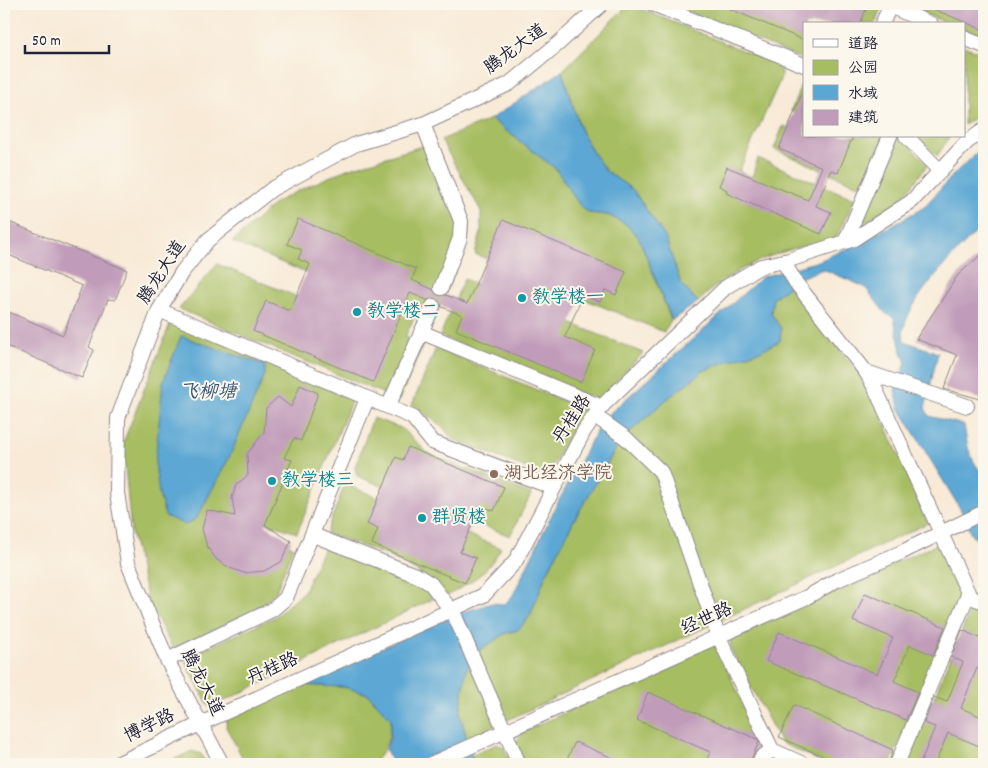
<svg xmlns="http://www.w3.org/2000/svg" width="988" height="768" font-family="Dekko,'LXGW WenKai TC',sans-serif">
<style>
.green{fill:#a7bd62;stroke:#64704e}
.water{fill:#5ba7d4;stroke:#3e6488}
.building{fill:#c19cba}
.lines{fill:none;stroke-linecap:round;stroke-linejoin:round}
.street-tunnel{stroke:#cdc2b8;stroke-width:14;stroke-dasharray:14 7;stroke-linecap:butt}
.street-casing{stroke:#8d8689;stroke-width:16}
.street{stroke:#fff;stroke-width:14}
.culture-dot{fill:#0f9aa8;stroke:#fbf7ec;stroke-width:2}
.education-dot{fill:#8d6e63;stroke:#fbf7ec;stroke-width:2}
.labels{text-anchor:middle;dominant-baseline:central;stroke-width:4;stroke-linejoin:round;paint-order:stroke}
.street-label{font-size:18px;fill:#22223b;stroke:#fbf7ec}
.culture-label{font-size:18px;fill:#0d838f;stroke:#fbf7ec;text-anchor:start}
.education-label{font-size:18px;fill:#785e54;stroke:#fbf7ec;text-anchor:start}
.water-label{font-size:19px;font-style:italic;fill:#395778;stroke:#fbf7ec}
</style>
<rect width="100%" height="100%" fill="#fbf7ec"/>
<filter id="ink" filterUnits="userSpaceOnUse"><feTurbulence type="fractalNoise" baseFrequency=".02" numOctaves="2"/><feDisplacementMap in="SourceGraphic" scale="10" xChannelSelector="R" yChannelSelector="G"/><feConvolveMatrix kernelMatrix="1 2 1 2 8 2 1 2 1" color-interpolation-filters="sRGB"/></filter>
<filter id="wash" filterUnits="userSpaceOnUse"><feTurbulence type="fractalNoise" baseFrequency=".0096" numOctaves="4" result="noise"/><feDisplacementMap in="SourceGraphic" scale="20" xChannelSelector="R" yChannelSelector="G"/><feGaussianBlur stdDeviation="1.12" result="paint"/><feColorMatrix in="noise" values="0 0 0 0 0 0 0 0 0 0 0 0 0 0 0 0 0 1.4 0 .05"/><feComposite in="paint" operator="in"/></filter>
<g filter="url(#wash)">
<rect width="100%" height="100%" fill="#f8ead7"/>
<!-- green -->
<path class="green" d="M629,4l149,61 4,11 -43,95 13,6 6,-19 97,41 -20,40c-53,11 -97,23 -137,63l-17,-18 -16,-47 -32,-47 -27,-19 -13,-18 -12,-22 -19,-60z
M669,4h204l9,3 -7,17h-71v36z
M901,4h83v35l-20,-9v-6h-15z
M964,46l20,8v57l-20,14z
M804,77v59h80l-20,47 -6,2 -84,-36 9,-23 5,2 6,-15 -3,-2z
M491,119l65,50 25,38 8,6 19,2 18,9 13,14 32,82 -7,12 -189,-78 6,-21v-22l-40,-71z
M895,136h5l28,28 -17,23 -17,18 -39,23z
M917,136h33l-13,20z
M429,144c10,18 40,63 40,82 1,18 -29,78 -37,97l-17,-7 -10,21 18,8 -24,55 -220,-91 38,-45 100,41 9,-24 -94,-39 44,-40 26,-13 45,-20z
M464,279l179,74 -45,47 -158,-64z
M790,286l80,102 58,135 -461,216 -7,-25 6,-44 14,-20 26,-17 12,-3 12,-14 15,-39 29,-57 47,-80 46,-41 36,-28 22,-9 56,-33 -10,-16 2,-15z
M172,319l180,81 -55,133 -36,-12 -4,11 36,15 -17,45 -19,17 -84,40 -25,-48 -17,-69 -8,-89z
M436,348l152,63 -16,19 -25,46 -95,-37 -9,-12 -31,-22z
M373,418l28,10 28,26 102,40 -21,42 -153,-60 -2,-9z
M345,484l156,64c-16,28 -29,33 -56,49 -31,-38 -75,-47 -119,-64z
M938,544l24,52 -72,168h-63l-46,-21 -50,-93 -1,-15z
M325,545c32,12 87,26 108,54l-223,109 -26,-49 92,-43 28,-25z
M973,604l11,5v155h-78z
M714,643l47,96 -10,25h-226l-10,-21 8,-11z
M299,685l45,2 24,7 23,25c-1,17 -3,28 -15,41l4,4h-134l-20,-37 1,-7z
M497,744l6,3 10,17h-39l-3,-8z
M192,751l9,3 5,10h-42z"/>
<!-- water -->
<path class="water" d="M562,71l19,60 12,22 13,18 27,19 32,47 16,47 17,18 -26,18 -33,-82 -13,-14 -18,-9 -19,-2 -8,-6 -25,-38 -65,-50z
M984,147v78c-22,20 -89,85 -80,116l34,12 -13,55 4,8 35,9c3,19 5,36 20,49v70l-12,-8 -11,-26 -62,-102 -4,-18 11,-27 -6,-17 -6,-28 -9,-5 -20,-26 -42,-18 -21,8 -29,21 -2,15 10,16 -1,12 -20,10 -35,11 -22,9 -36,28 -46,41 -47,80 -29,57 -15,39 -12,14 -12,3 -26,17 -14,20 -6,44 14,50h-80l-8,-14 4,-13 1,-18 -23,-25 -24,-7 -45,-2 161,-72 32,-10 13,1 8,-9 44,-91 43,-80 8,-9 154,-138 57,-16 44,-20 60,-33 34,-37z
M181,336l84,29v10l-36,83 -32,60 -11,7 -21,-9 -6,-22 -4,-31 8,-81z"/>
<g id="blocks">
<!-- building -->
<path class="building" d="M718,4h150l-8,20h-56v16z
M921,4h63v26z
M804,89v47h49l-15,37 -7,-3 -15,36 15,6 -10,22 -95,-41 1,-3 -8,-4 8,-19 81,33 14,-33 -43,-18z
M298,219l118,50 -4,11 20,9 5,7 9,-1 21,9 36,-84 123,52 -10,23 -11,-5 -5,12 -17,-7 -18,42 30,13 -14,32 -125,-52 6,-15 -20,-8 -2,-6 -4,-3 -9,2 -17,-7 -37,89 -120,-51 13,-30 24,10 20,-47 -12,-5 4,-9 -15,-6z
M4,220l123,50 -12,30 -7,-1 -19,48 5,3 -12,28 -78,-33v-35l59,25 19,-49 -78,-33z
M984,252v148l-40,-11 13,-34 -41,-16 42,-64z
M300,385l18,8 -17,48 -7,-3 -10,20 8,2 -27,65 26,16 -10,21 -17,9 -20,2 -14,-5 -13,-8 -10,-13 -5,-18 5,-19 28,6 -3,-18 4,-13 12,-10 -1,-21 17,-22 2,-24 12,-11 13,10z
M408,447l96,40 -10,24 -14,-6 -20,47 16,6 -11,25 -93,-39 6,-15 -11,-5 29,-67 7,3z
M865,593l80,34 -12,28 -23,-10 -16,36 24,11 -12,28 -140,-59 13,-29 98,42 16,-36 -40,-17z
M962,630l22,10v31l-7,-3 -16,40 23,10v30l-36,-15 -13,31h-15l15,-37 -11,-4 10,-26 13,5 16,-40 -12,-5z
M648,692l109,47 2,3 -10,22h-11l-12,-4 -2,4h-19l5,-12 -73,-32z
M794,705l99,45 -5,14h-48l-61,-27z
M575,742l52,22h-62z"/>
</g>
</g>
<g filter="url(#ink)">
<use href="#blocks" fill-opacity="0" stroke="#8d8689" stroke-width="1"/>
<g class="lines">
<!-- street-tunnel -->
<path class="street-tunnel" d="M433,306l8,-18"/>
<!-- street casing -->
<g class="street-casing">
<path id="street" d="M653,4l151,61
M890,6l41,18
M882,24l9,-20
M964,38l20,8
M423,124l38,97 -1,17 -19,50
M906,136l34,35
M845,242l45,-106
M783,261l13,22 70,89 9,16 95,209 14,5
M159,310l253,107 20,25 122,46
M421,332l181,75
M866,372l101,34
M388,407l45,-101
M595,416l31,22 35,34 57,163 54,115 31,14
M313,535l105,41 13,8 23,30 65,150
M167,660l105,-50 14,-12 81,-199
M117,764l83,-40 284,-129 31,-33 69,-131 16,-23 126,-121 35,-21 28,-6 65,-21 58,-38 55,-59 17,-12
M222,764l-55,-104 -39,-97 -11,-70 1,-75 41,-108 23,-38 26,-32 64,-51 84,-45 67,-20 86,-40 50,-41 43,-39
M431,764l376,-167 30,-17 63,-27 84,-41
M759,764l3,-7 10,-7
M897,764l70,-167h3"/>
</g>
<!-- street -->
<use href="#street" class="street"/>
</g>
</g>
<!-- markers -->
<g class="culture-dot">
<circle cx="522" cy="298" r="5"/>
<circle cx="357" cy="312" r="5"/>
<circle cx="272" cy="481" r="5"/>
<circle cx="422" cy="518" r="5"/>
</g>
<circle class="education-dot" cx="494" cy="474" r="5"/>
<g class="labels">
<!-- street labels -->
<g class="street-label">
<text transform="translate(516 50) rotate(-36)">腾龙大道</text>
<text transform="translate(163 273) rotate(-57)">腾龙大道</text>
<text transform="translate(573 420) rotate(-57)">丹桂路</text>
<text transform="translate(707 620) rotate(-24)">经世路</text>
<text transform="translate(273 670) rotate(-24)">丹桂路</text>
<text transform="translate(201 683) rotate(63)">腾龙大道</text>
<text transform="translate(150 727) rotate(-26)">博学路</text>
</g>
<!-- culture labels -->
<g class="culture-label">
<text x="532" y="298">教学楼一</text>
<text x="367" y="312">教学楼二</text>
<text x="282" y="481">教学楼三</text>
<text x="432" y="518">群贤楼</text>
</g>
<!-- education labels -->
<g class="education-label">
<text x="504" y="474">湖北经济学院</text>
</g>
<!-- water labels -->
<g class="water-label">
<text x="208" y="393">飞柳塘</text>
</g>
</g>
<!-- margin -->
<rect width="988" height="768" fill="none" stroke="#fbf7ec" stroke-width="20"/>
<!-- legend -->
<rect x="803" y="22" width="162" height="115" fill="#fbf7ec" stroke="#a4a2a5"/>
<rect x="813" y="39" width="25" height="8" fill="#ffffff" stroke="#a4a2a5"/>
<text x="848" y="48" font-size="15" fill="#22223b">道路</text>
<rect x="813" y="60" width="25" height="15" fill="#a7bd62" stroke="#a4a2a5"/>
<text x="848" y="72" font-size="15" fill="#22223b">公园</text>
<rect x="813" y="85" width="25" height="15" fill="#5ba7d4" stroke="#a4a2a5"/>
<text x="848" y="98" font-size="15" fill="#22223b">水域</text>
<rect x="813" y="110" width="25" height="15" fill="#c19cba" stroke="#a4a2a5"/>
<text x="848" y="122" font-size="15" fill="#22223b">建筑</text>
<!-- scale -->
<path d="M25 45v8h84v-8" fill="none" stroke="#22223b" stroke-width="2.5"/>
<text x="32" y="45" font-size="15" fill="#22223b" stroke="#fbf7ec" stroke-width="4" paint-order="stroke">50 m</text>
</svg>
